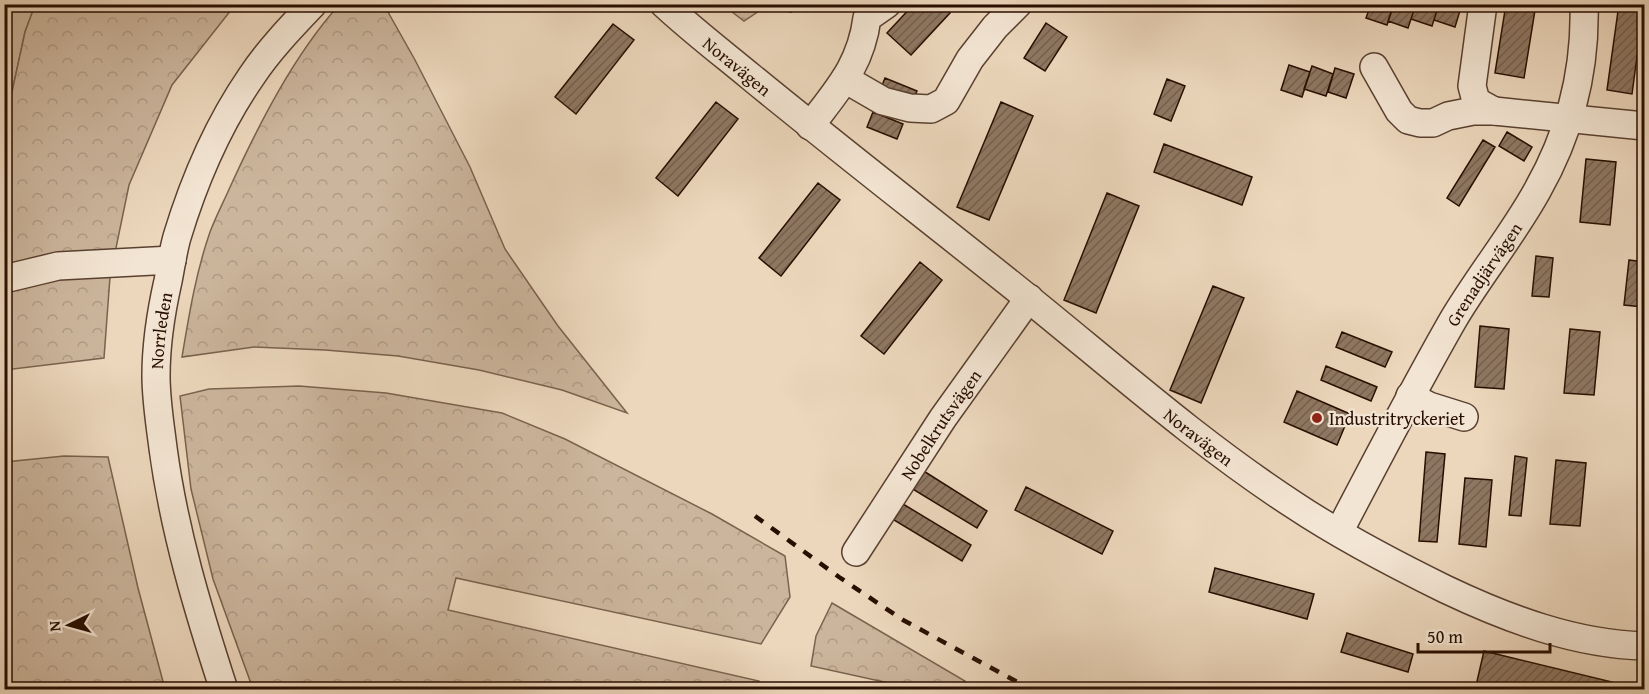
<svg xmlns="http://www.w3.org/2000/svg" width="1649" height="694" font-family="'Gentium Book Plus',serif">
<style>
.green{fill:#cbb59c;stroke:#7a624e;stroke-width:1.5}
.forest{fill:url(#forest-crowns);stroke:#7a624e;stroke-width:1.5}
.building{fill:url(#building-hatch);stroke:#280e01;stroke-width:1.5}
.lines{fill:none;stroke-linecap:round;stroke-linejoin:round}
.minor-casing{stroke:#594030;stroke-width:30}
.minor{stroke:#f3e5d3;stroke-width:27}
.rail{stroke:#280e01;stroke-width:4.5;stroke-dasharray:10 10;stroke-linecap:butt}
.poi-dot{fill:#8f2418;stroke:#f3e5d3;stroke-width:2}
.labels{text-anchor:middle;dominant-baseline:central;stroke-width:4.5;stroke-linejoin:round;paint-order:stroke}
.street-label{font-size:18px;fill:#280e01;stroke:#f3e5d3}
.poi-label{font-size:18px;fill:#280e01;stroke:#f3e5d3;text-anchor:start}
</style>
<defs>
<pattern id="forest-crowns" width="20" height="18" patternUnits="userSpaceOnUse" patternTransform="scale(1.5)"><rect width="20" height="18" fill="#cbb59c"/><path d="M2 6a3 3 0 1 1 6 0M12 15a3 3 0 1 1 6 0" fill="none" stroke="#ae9a85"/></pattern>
<pattern id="building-hatch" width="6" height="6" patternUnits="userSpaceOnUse" patternTransform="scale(1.5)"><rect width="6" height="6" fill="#8e7762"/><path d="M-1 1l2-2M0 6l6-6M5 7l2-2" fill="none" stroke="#74604e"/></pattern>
</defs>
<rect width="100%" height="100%" fill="#ecd7bc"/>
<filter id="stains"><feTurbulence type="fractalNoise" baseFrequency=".00333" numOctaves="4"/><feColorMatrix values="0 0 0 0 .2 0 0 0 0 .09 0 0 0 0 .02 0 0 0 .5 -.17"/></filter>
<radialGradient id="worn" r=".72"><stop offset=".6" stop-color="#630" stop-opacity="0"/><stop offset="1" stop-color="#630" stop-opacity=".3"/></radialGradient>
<!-- green -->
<path class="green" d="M5,5h30l-10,27 -20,92z"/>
<!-- forest -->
<path class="forest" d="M35,5h200l-63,80 -43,100 -19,92 -6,81 -99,12v-246l20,-92z
M339,5h45l31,55 55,107 35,82 53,77 69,87 -65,-23 -83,-20 -81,-14 -73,-6 -71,-3 -72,10c7,-42 14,-85 28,-125 6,-16 14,-31 21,-47 28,-61 63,-130 108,-180z
M723,5h40l-1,4 -18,12z
M299,386l87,7 116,20 63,26 147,75 73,42 5,41 -29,47 -305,-66 -8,32 311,71v8h-506l-40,-110 -22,-90 -11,-93 29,-7z
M64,456l44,1 30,131 27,101h-160v-227z
M832,603l133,78 -4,8h-45l-105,-23 5,-30z"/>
<!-- building -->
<path class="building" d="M788,4h34l-32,8z
M914,4h27l9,9 -39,42 -24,-22z
M1371,4h23l-7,21 -21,-7z
M1394,4h22l-8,24 -20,-7z
M1416,4h23l-7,22 -21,-7z
M1439,4h23l-7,23 -21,-7z
M1506,4h30l-12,74 -29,-5z
M1619,4h25l-12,90 -25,-4z
M1046,23l21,14 -22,34 -21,-13z
M613,24l21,16 -58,74 -21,-17z
M1289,65l21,7 -8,25 -21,-7z
M1312,66l21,8 -7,22 -22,-7z
M1335,68l19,6 -8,24 -18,-6z
M885,78l32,13 -6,15 -32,-13z
M1167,79l18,7 -14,35 -17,-7z
M716,102l22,17 -60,77 -22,-18z
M1001,102l32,14 -44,104 -32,-13z
M873,112l30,12 -6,15 -30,-12z
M1507,132l25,15 -8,14 -25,-15z
M1483,140l12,7 -36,59 -12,-8z
M1164,144l88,33 -10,28 -88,-33z
M1586,159l30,3 -6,63 -30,-3z
M818,183l22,17 -59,76 -22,-18z
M1107,193l32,13 -43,107 -32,-13z
M1536,256l17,2 -4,39 -17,-1z
M1629,260l15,2 -1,45 -19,-2z
M920,262l22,18 -58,74 -23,-18z
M1213,286l31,12 -43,105 -31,-13z
M1480,326l29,3 -5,60 -29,-2z
M1570,329l30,3 -6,63 -30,-2z
M1342,332l50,20 -7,15 -49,-20z
M1326,366l51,21 -6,14 -50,-21z
M1297,391l53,23 -13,31 -53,-23z
M1426,452l19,2 -8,88 -18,-1z
M1515,456l12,2 -6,58 -12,-1z
M1556,460l30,3 -6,63 -30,-2z
M922,470l65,41 -10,17 -66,-40z
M1465,478l27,2 -6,67 -27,-3z
M1026,487l87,44 -11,23 -87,-44z
M903,504l68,41 -9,16 -68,-41z
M1215,568l99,26 -7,25 -98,-27z
M1347,633l66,21 -5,18 -67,-20z
M1484,651l128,31 -2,8h-135z"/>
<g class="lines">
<!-- minor casing -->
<g class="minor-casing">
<g id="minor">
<path id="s1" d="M664,4c28,26 58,49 87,73 83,68 168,134 252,201 96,76 188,160 291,227 48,32 100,59 151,84 63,30 130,55 199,57"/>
<path d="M1483,4l-11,82 4,15 18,10"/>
<path d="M1374,67l25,44 9,9 12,3h13l15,-7 25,-5h21l150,15"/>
<path d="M845,79l38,22 27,7 21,1 15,-8 24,-42 25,-32 23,-23"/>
<path d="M810,126c28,-37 51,-61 57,-108l20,-14"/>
<path d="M4,279l54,-13 114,-6"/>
<path d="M1410,396l19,10 35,11"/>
<path id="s2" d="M1339,532c37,-71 74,-142 114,-212 26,-44 59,-84 84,-129 33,-58 49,-120 47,-187"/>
<path id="s3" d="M856,552l87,-134 86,-120"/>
<path id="s4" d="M224,690c-26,-80 -50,-159 -61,-242 -3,-24 -7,-48 -7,-72 0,-32 5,-64 12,-95 3,-15 5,-30 9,-44 17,-56 41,-112 74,-160 17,-26 40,-50 62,-73"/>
</g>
</g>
<!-- minor -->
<use href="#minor" class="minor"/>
<!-- rail -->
<path class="rail" d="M755,516l84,61 64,43 129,70"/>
</g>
<!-- markers -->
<circle class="poi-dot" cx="1317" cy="418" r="6"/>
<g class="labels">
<!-- street labels -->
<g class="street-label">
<text stroke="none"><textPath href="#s1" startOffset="96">Noravägen</textPath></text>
<text stroke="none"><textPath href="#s2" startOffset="296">Grenadjärvägen</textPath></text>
<text stroke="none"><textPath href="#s4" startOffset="368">Norrleden</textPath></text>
<text stroke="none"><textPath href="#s3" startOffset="153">Nobelkrutsvägen</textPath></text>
<text stroke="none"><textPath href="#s1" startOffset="688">Noravägen</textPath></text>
</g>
<!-- poi labels -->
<g class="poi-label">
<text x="1329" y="418">Industritryckeriet</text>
</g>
</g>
<!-- margin -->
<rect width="1649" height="694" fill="none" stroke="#ecd7bc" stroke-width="24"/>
<rect x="6" y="6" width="1637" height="682" fill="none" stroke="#280e01" stroke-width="3"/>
<rect x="12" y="12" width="1625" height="670" fill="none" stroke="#280e01" stroke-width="1.5"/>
<!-- north arrow -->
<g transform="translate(69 625) rotate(265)" stroke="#f3e5d3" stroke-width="4.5" paint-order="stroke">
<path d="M0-4.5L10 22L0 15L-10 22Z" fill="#280e01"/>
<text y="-9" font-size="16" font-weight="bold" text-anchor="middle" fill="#280e01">N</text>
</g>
<!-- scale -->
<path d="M1418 643v9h132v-9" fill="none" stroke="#280e01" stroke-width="3"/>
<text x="1427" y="643" font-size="18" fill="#280e01" stroke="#f3e5d3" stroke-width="4.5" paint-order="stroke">50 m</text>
<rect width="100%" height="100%" filter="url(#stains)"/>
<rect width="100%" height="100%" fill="url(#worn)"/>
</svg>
